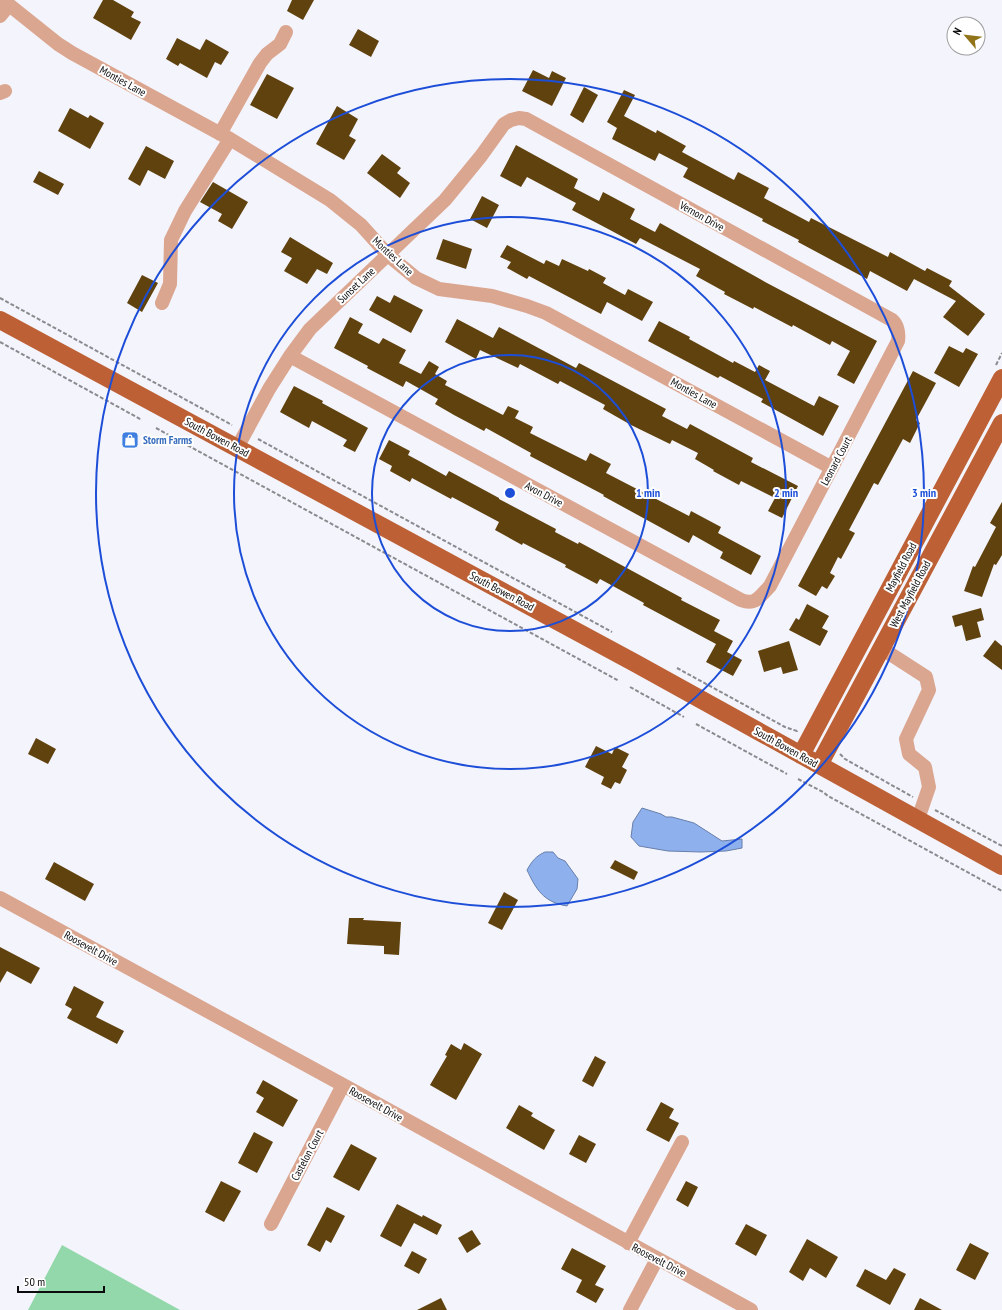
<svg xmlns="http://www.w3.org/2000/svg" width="1002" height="1310" font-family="'PT Sans Narrow',sans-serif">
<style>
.forest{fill:#93d8aa}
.water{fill:#8eb1ee;stroke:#677faa}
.building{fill:#60420e}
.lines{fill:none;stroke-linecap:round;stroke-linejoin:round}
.path{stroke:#8a8a8f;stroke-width:2;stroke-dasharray:4 2;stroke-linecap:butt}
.minor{stroke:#dba690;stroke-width:14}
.major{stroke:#bd6035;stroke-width:18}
.ring{fill:none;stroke:#1d4ed8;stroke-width:2}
.labels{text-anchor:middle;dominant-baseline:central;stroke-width:4;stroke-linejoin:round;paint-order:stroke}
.street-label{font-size:11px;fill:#0b0b0d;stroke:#fff}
.shop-label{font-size:11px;font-weight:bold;fill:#366cbe;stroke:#fff;text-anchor:start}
.centre{fill:#1d4ed8;stroke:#fff;stroke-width:2}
.ring-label{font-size:12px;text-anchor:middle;font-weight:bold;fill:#1d4ed8;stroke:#fff;stroke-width:4;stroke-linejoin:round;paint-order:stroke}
</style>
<rect width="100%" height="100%" fill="#f4f4fc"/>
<!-- forest -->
<path class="forest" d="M62,1245l118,65h-152z"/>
<!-- water -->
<path class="water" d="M642,808l19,6 5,3h6l22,6 28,18 20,-2v9l-16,3 -25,1 -33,-1 -29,-5 -8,-9 2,-15z
M545,852h8l5,6 7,3 13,18 -1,10 -10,17c-24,-4 -31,-17 -40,-36 5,-9 9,-14 18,-18z"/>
<!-- building -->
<path class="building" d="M103,0h10l21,12 -3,5 10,5 -10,18 -38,-22z
M292,0h22l-11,20 -16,-9z
M358,29l21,12 -8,16 -22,-12z
M177,38l23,12 6,-11 23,13 -8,13 -6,-3 -8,16 -27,-15 -2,3 -12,-7z
M533,70l16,8 3,-7 14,7 -14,28 -30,-15z
M267,74l27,14 -17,31 -27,-14z
M584,87l14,8 -15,28 -13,-8z
M624,90l11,5 -11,21 32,17 1,-3 29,16 -4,6 52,28 4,-8 31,16 -5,10 45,24 2,-4 77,39 2,-5 35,19 2,-3 25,13 -3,5 36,28 -17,22 -25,-19 13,-16 -42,-22 -7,12 -37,-20 -3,8 -69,-37 1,-2 -37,-19 1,-2 -80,-42 5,-9 -29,-15 -4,8 -43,-22 5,-11 -10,-6z
M337,106l21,13 -9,17 7,4 -12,20 -28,-16z
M70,108l18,10 2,-3 14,8 -14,26 -32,-18z
M516,145l62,34 -4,9 25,13 4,-9 32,17 -5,10 25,13 5,-9 107,60 110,58 -23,43 -17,-9 13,-24 -18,-10 -2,4 -37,-20 -1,2 -38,-20 -1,2 -29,-15 1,-2 -29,-16 4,-7 -60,-31 -4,6 -26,-14 -38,-20 4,-7 -49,-26 -6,10 -21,-11z
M146,146l28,15 -9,18 -17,-9 -8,16 -12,-7z
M382,154l19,14 -4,5 13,10 -10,15 -33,-25z
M39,171l25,13 -6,11 -25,-13z
M213,182l35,20 -16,27 -14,-8 4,-7 -22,-12z
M482,196l17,9 -12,23 -17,-9z
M290,237l43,26 -6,11 -10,-5 -10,15 -23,-13 8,-13 -11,-6z
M443,239l29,10 -6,20 -30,-10z
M507,245l37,19 2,-4 13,6 3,-7 26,12 1,-2 17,9 -3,5 22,12 3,-6 25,13 -11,19 -35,-19 -6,12 -72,-38 -2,3 -20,-11 4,-6 -11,-5z
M142,275l16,8 -16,29 -15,-9z
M394,295l29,15 -12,23 -42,-23 8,-14 13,7z
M350,317l13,7 -5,9 21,11 4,-6 23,12 -7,13 22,11 8,-13 10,6 -4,7 12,7 -2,4 58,30 5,-9 11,5 -4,7 18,9 -3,6 56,28 4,-8 21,11 -5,9 83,43 2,-5 30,16 -3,6 43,23 -10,19 -31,-17 3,-6 -30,-17 -4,8 -86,-47 1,-1 -74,-39 1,-3 -45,-25 -2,3 -30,-16 -19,-11 3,-5 -32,-18 -3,6 -36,-19 1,-2 -34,-18z
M457,319l36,19 6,-11 77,41 3,-5 87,46 -4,7 25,13 3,-5 63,34 -2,4 47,24 -16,32 -14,-7 7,-13 -34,-17 -2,4 -26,-14 1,-1 -19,-11 3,-6 -26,-13 -2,4 -39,-19 -28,-16 2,-4 -45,-24 -2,3 -38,-20 -2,4 -38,-18 -4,9 -31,-17z
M659,321l31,16 -1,2 44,24 1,-2 21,11 4,-7 11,6 -5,9 49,26 5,-10 20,10 -16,30 -62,-34 2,-3 -43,-23 -2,2 -70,-37z
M949,346l14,7 3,-5 12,6 -19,33 -25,-14z
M913,371l23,12 -20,37 4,3 -10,20 -7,-4 -25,46 -4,-2 -25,47 6,3 -14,26 -3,-2 -8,16 5,3 -8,13 -5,-3 -6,10 -18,-10z
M294,386l29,15 -1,2 46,25 -13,24 -12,-6 4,-6 -35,-19 -3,7 -29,-16z
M389,440l21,11 -2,4 13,7 25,14 3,-5 50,27v1l57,30 -1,3 23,12 1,-2 103,56 -1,2 39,20 -6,11 19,10 -6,11 15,8 -9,16 -27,-14 10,-18 -73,-39 1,-2 -44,-24 -3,5 -32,-17 1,-2 -43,-22 -1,2 -27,-15 4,-8 -47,-25 -1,2 -39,-21 -2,4 -20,-11 2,-5 -13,-7z
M1002,502v53l-6,10 -2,-1 -12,33 -18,-6 9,-25 2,1 21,-40 -6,-4z
M807,604l22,12 -7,12 6,3 -8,15 -31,-16 7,-12 3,2z
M981,608l3,12 -7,2 4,15 -15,4 -4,-16 -7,2 -3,-11z
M995,640l7,6v24l-19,-14z
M789,641l9,29 -15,4 -2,-7 -17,5 -6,-21z
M36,738l20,11 -8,15 -20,-10z
M596,746l16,8 3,-7 14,7 -7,13 5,3 -7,14 -5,-2 -4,7 -10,-5 3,-7 -19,-10z
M615,860l23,12 -4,8 -24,-12z
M54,862l40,22 -9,17 -40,-22z
M504,892l14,8 -16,30 -14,-7z
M349,918h15l-1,2 38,2 -2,33 -15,-1v-8l-37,-2z
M0,947l40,21 -9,16 -24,-13 -7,12z
M74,986l30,16 -8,15 28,14 -7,13 -50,-26 5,-9 -7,-4z
M464,1043l18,11 -26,46 -26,-15 17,-29 -2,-1 6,-11 10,6z
M595,1056l11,6 -13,25 -11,-6z
M263,1080l35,20 -15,27 -27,-15 8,-14 -8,-5z
M661,1102l13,7 -5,9 10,5 -10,19 -23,-12z
M519,1105l14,8 -2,3 24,14 -11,20 -38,-22z
M254,1132l19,10 -16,31 -19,-10z
M579,1135l17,9 -10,19 -17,-9z
M351,1144l26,14 -18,33 -26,-14z
M221,1181l20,10 -17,31 -19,-10z
M686,1181l12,6 -10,20 -12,-7z
M397,1204l25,13 1,-2 19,10 -5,10 -23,-12 -13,24 -21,-11z
M327,1207l18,9 -14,27 -5,-3 -6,12 -13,-7z
M746,1224l21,11 -11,21 -21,-12z
M472,1230l9,14 -14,9 -9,-15z
M807,1239l31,18 -12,21 -16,-10 -7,13 -14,-9z
M970,1243l19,10 -14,27 -19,-10z
M572,1248l34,18 -11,19 9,4 -8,14 -20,-11 6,-12 -21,-11z
M412,1251l15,8 -8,15 -15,-8z
M894,1268l12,6 -16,31 -34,-19 9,-17 21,11z
M441,1298l6,12h-30z
M920,1298l22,12h-28z"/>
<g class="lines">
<!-- path -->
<path class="path" d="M0,298l232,127
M0,342l142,78
M996,365l6,-12
M156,428l463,253
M258,439l354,193
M677,668l108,59 12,4 1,-2
M630,687l54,30
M696,724l91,50
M840,754l5,5 68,38
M798,779l25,13 5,4 174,95
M935,810l67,36"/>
<!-- minor -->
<path class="minor" d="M3,0l55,44 14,9 158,86 100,61 31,25 27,30 28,23 23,11 53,7 35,10 19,7 286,155
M0,16l9,-11
M0,93l5,-2
M220,134l40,-71 7,-9 13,-10 6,-12
M162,303l8,-19 1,-44 14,-29 45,-72
M237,448l32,-59 21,-33 20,-27 135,-129 36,-44 23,-32 7,-4 8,-2 7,1 366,201c6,5 7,14 6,21l-128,245c-10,10 -14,20 -29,14l-451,-244
M881,648l45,29 3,13 -23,49 3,15 16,13 4,20 -11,32
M0,898l343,187 408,225
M271,1224l72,-139
M628,1243l54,-101
M630,1310l27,-51"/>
<!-- major -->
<path class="major" d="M0,320l635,343 367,203
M801,755l201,-377
M819,765l183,-342"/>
</g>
<!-- distance rings -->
<g class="ring">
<circle cx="510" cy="493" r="138"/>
<circle cx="510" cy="493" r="276"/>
<circle cx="510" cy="493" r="414"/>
</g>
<!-- icons -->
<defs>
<g id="shop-square" transform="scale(0.9)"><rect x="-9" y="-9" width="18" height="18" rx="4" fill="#3f7fe0" stroke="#fff"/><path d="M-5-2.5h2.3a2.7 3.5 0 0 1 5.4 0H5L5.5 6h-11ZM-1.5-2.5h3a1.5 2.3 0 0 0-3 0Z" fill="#fff"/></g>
</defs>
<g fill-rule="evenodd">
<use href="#shop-square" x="130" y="440"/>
</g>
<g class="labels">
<!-- street labels -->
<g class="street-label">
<text transform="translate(123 81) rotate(29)">Monties Lane</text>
<text transform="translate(702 216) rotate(29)">Vernon Drive</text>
<text transform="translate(393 256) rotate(43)">Monties Lane</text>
<text transform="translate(356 285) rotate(-43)">Sunset Lane</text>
<text transform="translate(694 393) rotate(29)">Monties Lane</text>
<text transform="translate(217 437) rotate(28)">South Bowen Road</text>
<text transform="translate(836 461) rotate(-62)">Leonard Court</text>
<text transform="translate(544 494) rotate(28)">Avon Drive</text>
<text transform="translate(901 567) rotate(-62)">Mayfield Road</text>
<text transform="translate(502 591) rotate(28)">South Bowen Road</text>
<text transform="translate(910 594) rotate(-62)">West Mayfield Road</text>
<text transform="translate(786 747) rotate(29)">South Bowen Road</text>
<text transform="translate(91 948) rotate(29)">Roosevelt Drive</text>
<text transform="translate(376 1104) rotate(29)">Roosevelt Drive</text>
<text transform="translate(307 1155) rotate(-62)">Castelon Court</text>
<text transform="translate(659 1260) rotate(28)">Roosevelt Drive</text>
</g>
<!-- shop labels -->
<g class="shop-label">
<text x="143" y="440">Storm Farms</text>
</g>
</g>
<circle cx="510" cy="493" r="6" class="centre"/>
<g class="ring-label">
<text x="648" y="497">1 min</text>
<text x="786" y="497">2 min</text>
<text x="924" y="497">3 min</text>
</g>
<!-- north arrow -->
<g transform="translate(966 36) rotate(298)"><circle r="19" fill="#ffffff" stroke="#9d9d9e"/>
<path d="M0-3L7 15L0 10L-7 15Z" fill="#917319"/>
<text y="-6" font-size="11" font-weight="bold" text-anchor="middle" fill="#0b0b0d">N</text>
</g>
<!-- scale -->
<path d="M18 1286v6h86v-6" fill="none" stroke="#0b0b0d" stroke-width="2"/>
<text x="24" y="1286" font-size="12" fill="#0b0b0d" stroke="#ffffff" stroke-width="3" paint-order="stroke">50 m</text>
</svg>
